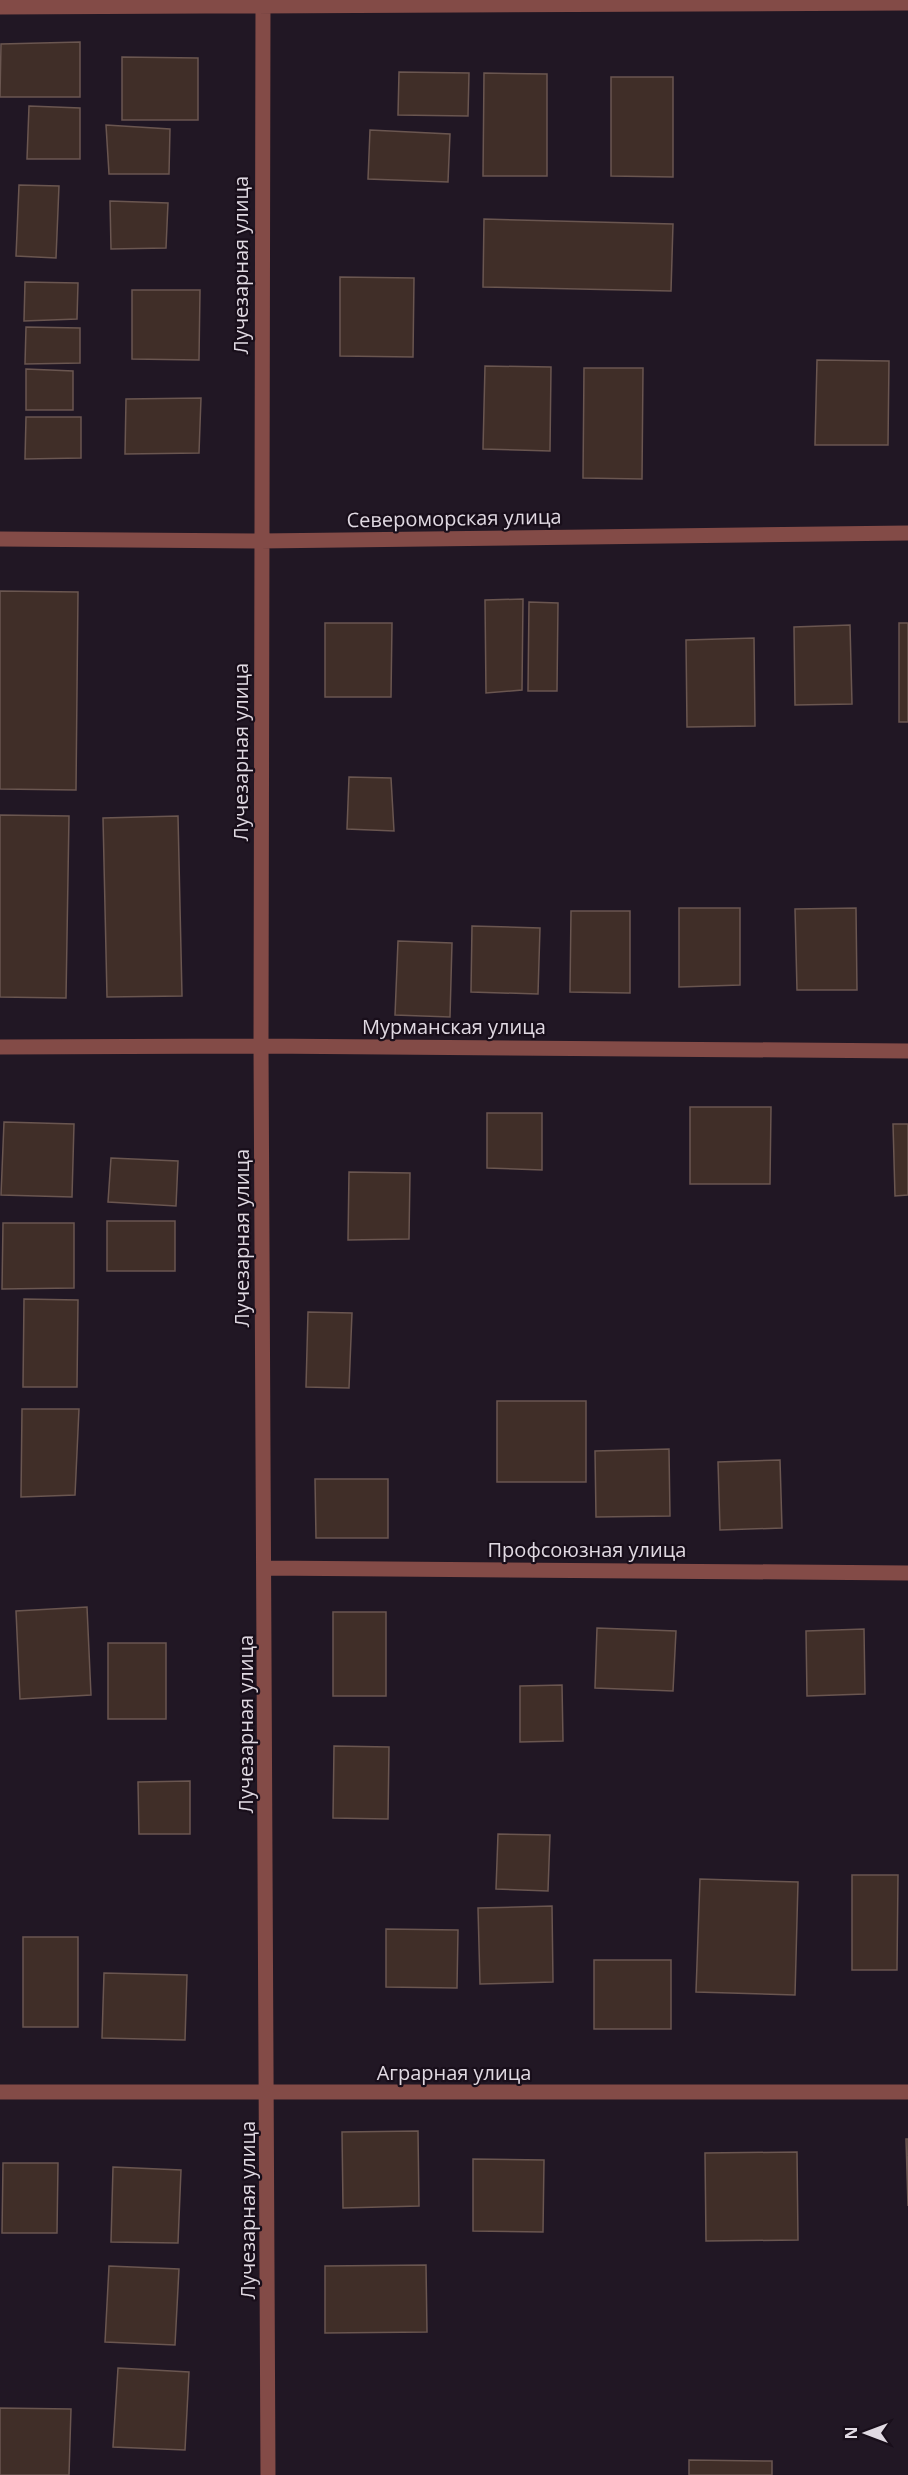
<svg xmlns="http://www.w3.org/2000/svg" width="908" height="2475" font-family="'Open Sans',sans-serif">
<style>
.building{fill:#402e28;stroke:#6a5650;stroke-width:1.5}
.lines{fill:none;stroke-linecap:round;stroke-linejoin:round}
.minor{stroke:#834b47;stroke-width:15}
.labels{text-anchor:middle;dominant-baseline:central;stroke-width:4.5;stroke-linejoin:round;paint-order:stroke}
.street-label{font-size:20px;fill:#e0d9e2;stroke:#180e1a}
</style>
<rect width="100%" height="100%" fill="#211724"/>
<!-- building -->
<path class="building" d="M80,42v55h-80l1,-53z
M122,57l76,1v62h-76z
M399,72l70,1 -1,43 -70,-1z
M484,73l63,1v102h-64z
M611,77h62v100l-62,-1z
M29,106l51,2v51h-53z
M106,125l64,4 -1,45h-60z
M370,130l80,4 -2,48 -80,-3z
M19,185l40,1 -3,72 -40,-2z
M110,201l58,2 -2,45 -55,1z
M484,219l189,5 -2,67 -188,-4z
M340,277l74,1 -1,79 -73,-1z
M25,282l53,1 -1,36 -53,2z
M132,290h68l-1,70 -67,-1z
M26,327l54,1v35l-55,1z
M817,360l72,1 -1,84h-73z
M485,366l66,1 -1,84 -67,-2z
M584,368h59l-1,111 -59,-1z
M26,369l47,2v39h-47z
M201,398l-2,55 -74,1 1,-55z
M26,417h55v41l-56,1z
M0,591l78,1 -2,198 -76,-1z
M523,599l-1,91 -36,3 -1,-93z
M529,602l29,1 -1,88h-29z
M325,623h67l-1,74h-66z
M899,623h9v99h-9z
M850,625l2,79 -57,1 -1,-78z
M754,638l1,88 -68,1 -1,-87z
M349,777l42,1 3,53 -47,-2z
M0,815l69,1 -3,182 -66,-1z
M178,816l4,180 -75,1 -4,-179z
M679,908h61v77l-61,2z
M856,908l1,82h-60l-2,-81z
M571,911h59v82l-60,-1z
M472,926l68,2 -2,66 -67,-2z
M398,941l54,2 -2,74 -55,-2z
M690,1107h81l-1,77h-80z
M487,1113h55v57l-55,-2z
M4,1122l70,2 -2,73 -71,-2z
M893,1124h15v71l-13,1z
M111,1158l67,3 -2,45 -68,-4z
M349,1172l61,1 -1,66 -61,1z
M107,1221h68v50h-68z
M3,1223h71v65l-72,1z
M24,1299l54,1 -1,87h-54z
M308,1312l44,1 -3,75 -43,-1z
M497,1401h89v81h-89z
M22,1409h57l-4,86 -54,2z
M669,1449l1,67 -74,1 -1,-66z
M780,1460l2,68 -62,2 -2,-68z
M315,1479h73v59h-72z
M87,1607l4,88 -71,4 -4,-88z
M333,1612h53v84h-53z
M597,1628l79,3 -3,60 -78,-3z
M864,1629l1,65 -58,2 -1,-65z
M108,1643h58v76h-58z
M562,1685l1,56 -43,1v-56z
M334,1746l55,1 -1,72 -55,-1z
M190,1781v53h-51l-1,-52z
M498,1834l52,1 -2,56 -52,-2z
M852,1875h46l-1,95h-45z
M700,1879l98,3 -3,113 -99,-3z
M552,1906l1,76 -73,2 -2,-76z
M386,1929l72,1 -1,58 -71,-1z
M23,1937h55v90h-55z
M594,1960h77v69h-77z
M104,1973l83,2 -2,65 -83,-2z
M418,2131l1,75 -76,2 -1,-76z
M906,2139h2v67z
M797,2152l1,88 -92,1 -1,-88z
M473,2159l71,1 -1,72 -70,-1z
M3,2163h55l-1,70h-55z
M113,2167l68,3 -3,73 -67,-1z
M426,2265l1,67 -102,1v-67z
M109,2266l70,3 -4,76 -70,-3z
M118,2368l71,4 -4,78 -72,-3z
M0,2408l71,1 -2,66h-69z
M689,2460l83,1v14h-83z"/>
<g class="lines">
<!-- minor -->
<path class="minor" d="M263,0l-2,1046 7,1429
M0,7l908,-4
M0,539l260,2 648,-8
M0,1047l261,-1 647,5
M265,1568l643,5
M0,2092h908"/>
</g>
<g class="labels">
<!-- street labels -->
<g class="street-label">
<text transform="translate(240 265) rotate(-90)">Лучезарная улица</text>
<text transform="translate(454 518) rotate(-1)">Североморская улица</text>
<text transform="translate(240 752) rotate(-90)">Лучезарная улица</text>
<text x="454" y="1026">Мурманская улица</text>
<text transform="translate(241 1238) rotate(-90)">Лучезарная улица</text>
<text x="587" y="1549">Профсоюзная улица</text>
<text transform="translate(245 1724) rotate(-90)">Лучезарная улица</text>
<text x="454" y="2072">Аграрная улица</text>
<text transform="translate(247 2210) rotate(-90)">Лучезарная улица</text>
</g>
</g>
<!-- north arrow -->
<g transform="translate(866 2433) rotate(270)" stroke="#180e1a" stroke-width="4.5" paint-order="stroke">
<path d="M0-4.5L10 22L0 15L-10 22Z" fill="#e0d9e2"/>
<text y="-9" font-size="16" font-weight="bold" text-anchor="middle" fill="#e0d9e2">N</text>
</g>
</svg>
